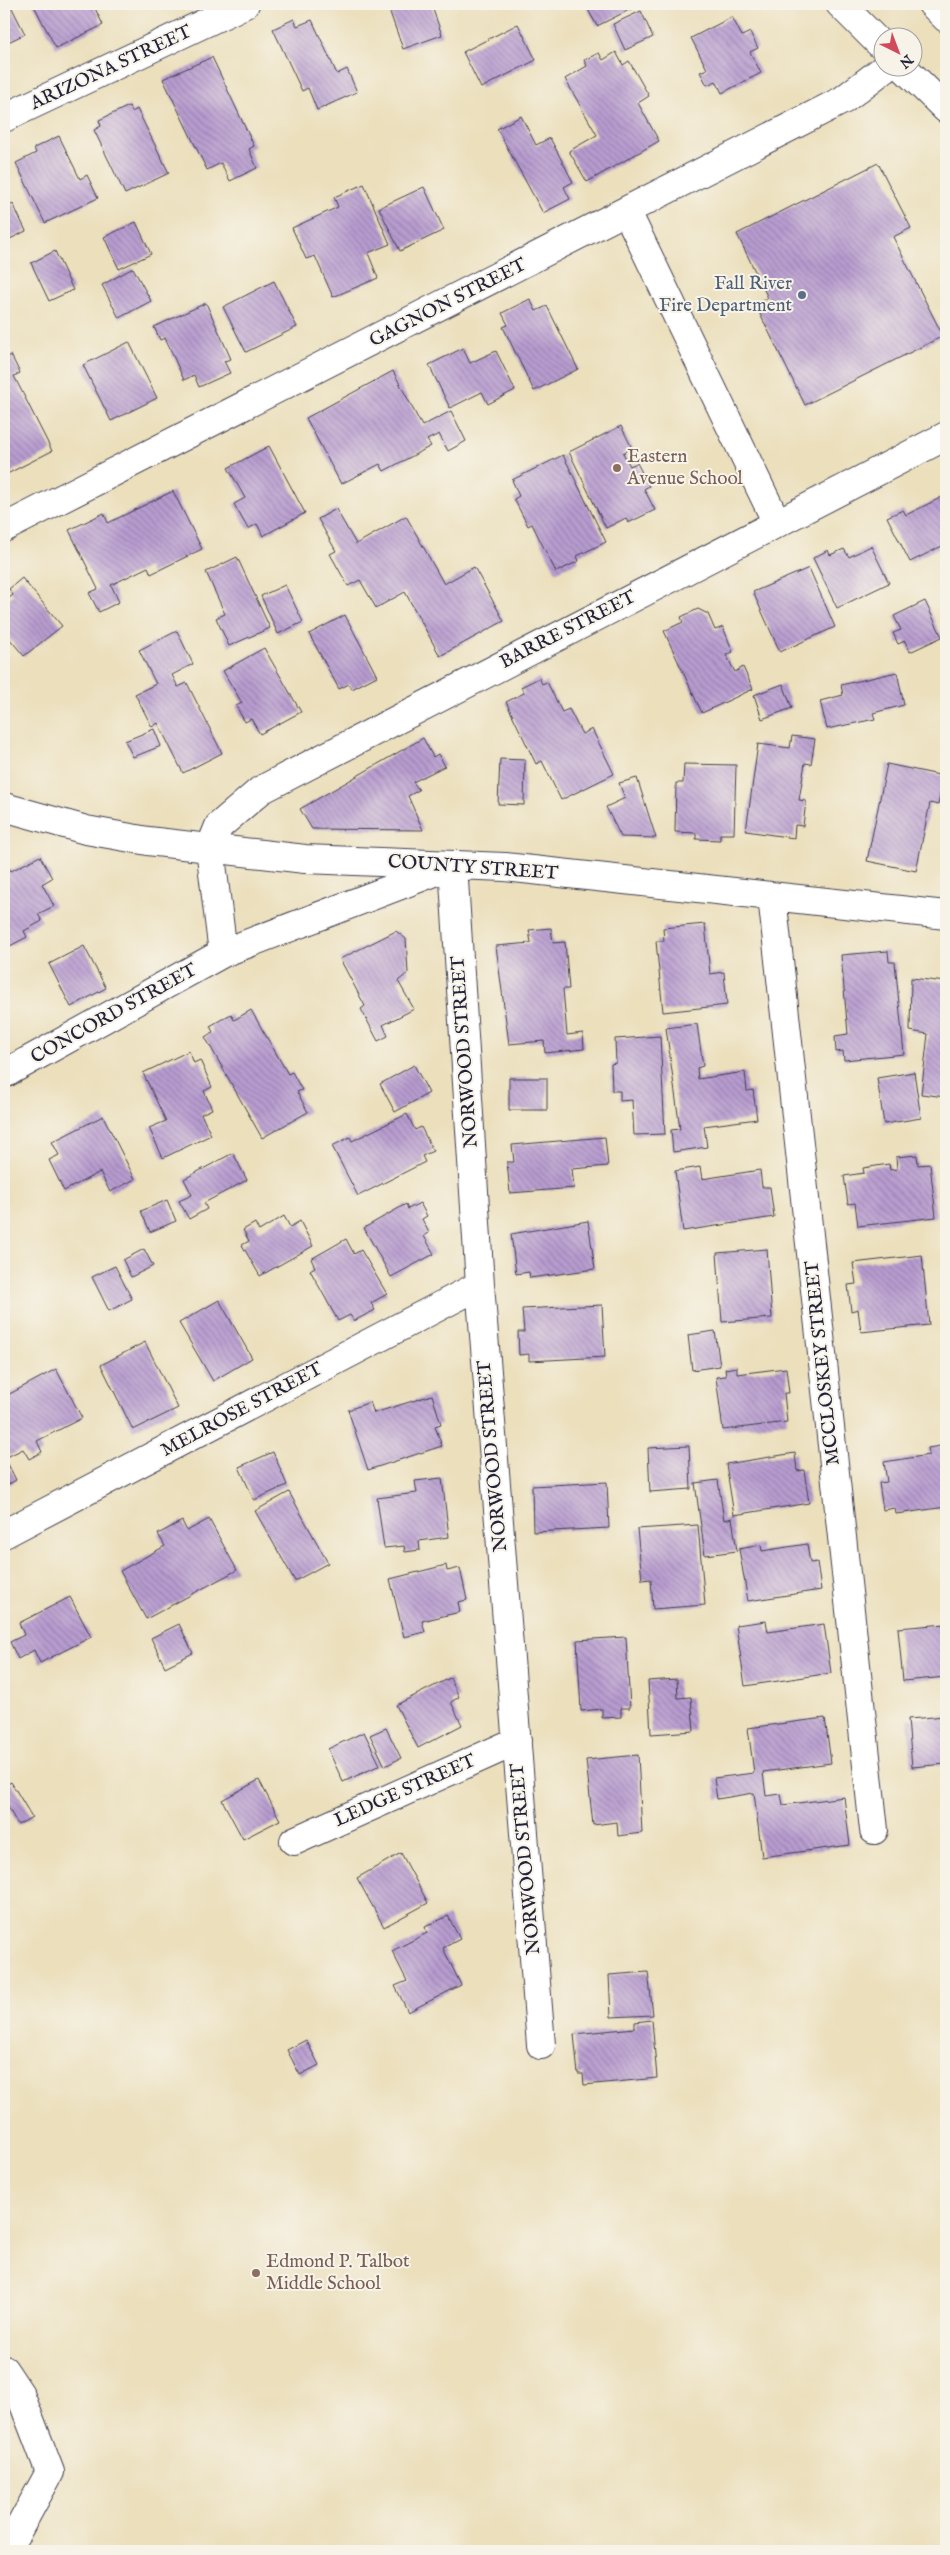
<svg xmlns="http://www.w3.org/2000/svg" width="950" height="2555" font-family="'IM FELL English',serif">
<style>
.building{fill:url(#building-back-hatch)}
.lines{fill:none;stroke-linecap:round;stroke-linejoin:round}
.minor-casing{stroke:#403e4e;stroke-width:30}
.major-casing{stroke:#403e4e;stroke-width:30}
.minor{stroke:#fff;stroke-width:28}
.major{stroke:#fff;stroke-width:28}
.service-dot{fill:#5c6f8a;stroke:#f7f3e8;stroke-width:2}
.education-dot{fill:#8d6e63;stroke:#f7f3e8;stroke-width:2}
.labels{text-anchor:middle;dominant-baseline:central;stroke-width:4;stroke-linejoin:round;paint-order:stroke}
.street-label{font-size:19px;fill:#22223b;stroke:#f7f3e8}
.service-label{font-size:19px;fill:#4e5e75;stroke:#f7f3e8;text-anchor:end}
.education-label{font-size:19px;fill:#785e54;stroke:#f7f3e8;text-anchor:start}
</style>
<defs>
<pattern id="building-back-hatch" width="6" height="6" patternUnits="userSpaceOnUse" patternTransform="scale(1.25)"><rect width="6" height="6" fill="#b89cd0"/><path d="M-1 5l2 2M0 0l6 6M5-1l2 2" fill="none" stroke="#957faa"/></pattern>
</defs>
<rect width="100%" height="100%" fill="#f7f3e8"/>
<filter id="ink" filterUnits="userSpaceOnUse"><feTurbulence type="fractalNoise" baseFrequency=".02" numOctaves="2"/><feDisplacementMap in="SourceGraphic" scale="10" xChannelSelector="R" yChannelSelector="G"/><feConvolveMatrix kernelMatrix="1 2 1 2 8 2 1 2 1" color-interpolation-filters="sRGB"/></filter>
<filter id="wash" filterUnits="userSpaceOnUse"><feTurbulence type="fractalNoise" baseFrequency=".0096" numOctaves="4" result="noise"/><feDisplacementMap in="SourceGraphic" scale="20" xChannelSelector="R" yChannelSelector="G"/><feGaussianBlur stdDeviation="1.12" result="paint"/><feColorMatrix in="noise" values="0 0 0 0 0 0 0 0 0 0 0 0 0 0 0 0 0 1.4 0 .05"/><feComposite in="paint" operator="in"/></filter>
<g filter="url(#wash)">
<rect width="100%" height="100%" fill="#ebdfbc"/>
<g id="blocks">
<!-- building -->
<path class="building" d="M4,4h6l15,30 -21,10z
M33,4h60l10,21 -47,23z
M387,4h44l11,31 -39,14z
M585,4h56l-44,22z
M641,11l12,26 -28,13 -12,-26z
M732,17l10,19 8,-4 8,16 -8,4 11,21 -39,20 -6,-12 -9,4 -7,-13 7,-3 -16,-31z
M294,19l3,7 15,-6 25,54 10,-5 10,23 -40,18 -9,-22 -6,3 -29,-62z
M518,24l18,36 -55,28 -18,-36z
M616,52l7,13 6,-4 20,35 -11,7 21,38 -72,41 -18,-31 28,-16 -32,-56 22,-13 -3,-6 15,-7 4,7z
M212,57l42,89 -5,3 8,19 -27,13 -9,-18 -14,7 -44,-91z
M129,106l3,6 5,-3 32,64 -44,21 -31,-64 7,-4 -2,-6z
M521,116l15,29 14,-7 23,44 -9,5 6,12 -27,14 -46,-84z
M59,136l21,43 7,-4 11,23 -53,25 -29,-60 20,-10 -2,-5z
M878,163l33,65 -18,9 50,99 -138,69 -50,-101 13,-6 -31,-64z
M364,184l26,60 -22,9 10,25 -45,19 -18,-41 -9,3 -14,-31 46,-21 -4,-10z
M424,187l20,43 -44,21 -21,-43z
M13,204l13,27 -22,11v-34z
M136,222l15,32 -32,15 -15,-32z
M55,251l18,39 -24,11 -18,-38z
M133,268l18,33 -32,17 -17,-33z
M274,281l23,46 -51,25 -23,-45z
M530,299l6,12 11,-5 31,63 -44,22 -31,-64 5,-2 -6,-12z
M206,303l25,56 -7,2 6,12 -31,14 -5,-12 -10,5 -19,-42 -5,2 -6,-13z
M129,342l28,56 -46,23 -28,-56z
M463,348l7,15 26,-12 19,39 -27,14 -6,-12 -32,16 -21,-43z
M11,355l9,18 -6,3 38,75 -45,23 -3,-6v-109z
M393,371l29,55 29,-15 15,30 -18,10 -9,-17 -12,6 4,6 -47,25 -4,-7 -39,20 -35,-66z
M621,426l11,22 -9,5 7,13 7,-3 12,23 -5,3 11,21 -27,13 -2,-5 -20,10 -37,-76z
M269,446l36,67 -42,23 -6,-12 -9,5 -14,-25 11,-6 -17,-30z
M563,455l43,87 -29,14 2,5 -23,11 -24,-48 -4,2 -14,-27 5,-3 -7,-16z
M173,491l29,58 -51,25 -3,-7 -37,18 8,17 -20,10 -10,-19 9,-4 -29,-59 35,-17 4,10z
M944,496l2,5v43l-36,18 -23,-45 16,-7 3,5z
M336,509l20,35 50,-28 38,68 30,-17 30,54 -64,35 -35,-64 -29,16 -16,-28 -12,6 -18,-32 6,-3 -18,-32z
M871,546l18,37 -52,25 -24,-50 15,-8 2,5 14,-6 5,8z
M237,557l33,71 -41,18 -13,-28 9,-4 -19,-42z
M809,568l26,59 -55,25 -27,-60z
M22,578l40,48 -38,30 -20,-24v-30l9,-7 -4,-6z
M285,585l18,37 -25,12 -17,-38z
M925,601l17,36 -32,15 -5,-11 -7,3 -5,-11 8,-3 -7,-14z
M698,609l10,5 7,16 8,-3 10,25 -7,3 9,17 8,-5 10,22 -51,24 -38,-82 19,-9 -2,-5z
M345,615l32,61 -25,13 -3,-5 -10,5 -30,-55z
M177,631l16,33 -21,11 6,12 9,-4 35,70 -39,20 -25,-50 -6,4 -17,-33 21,-10 -17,-34z
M264,648l37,64 -41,22 -9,-15 -6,3 -9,-16 6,-3 -19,-32z
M897,672l7,33 -31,8 2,6 -48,10 -7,-28 23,-6 -2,-10z
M539,678l3,6 5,-2 15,30 7,-3 13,25 10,-5 22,45 -53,26 -19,-39 -6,3 -30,-62 18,-9 -3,-6z
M783,684l9,24 -30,11 -8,-24z
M154,729l7,17 -28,11 -8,-16z
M792,736l23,3 -4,25 -6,-1 -6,37 7,1 -3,25 -8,-1 -1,13 -48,-7 12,-87 32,4z
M423,738l10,19 5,-3 7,12 -32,16 6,8 -11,6 15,34 -111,-1 -12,-20z
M500,759l25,1 -1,45 -26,-1z
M684,764l52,1 -2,69h-14v6l-24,-1v-6l-21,-1 1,-49h7z
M887,764l57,12 -6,29 -8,-2 -14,68 -49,-10z
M637,778l19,60 -35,-1 -15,-30 19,-9 -6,-15z
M40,856l12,22 -10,6 12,22 -16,8 4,7 -18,10 3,6 -19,10 -4,-8v-70l4,-2 3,4z
M705,924l5,50 14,-2 3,33 -64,7 -7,-71h8l-1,-13z
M551,928l2,15 12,-1 4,47h-6l4,46 16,-2 1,16 -39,4 -1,-12 -35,3 -13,-98 35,-3 -2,-13z
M396,931l10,8 2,34 -10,8 16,28 -31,16 5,11 -10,5 -17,-32 4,-3 -25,-47z
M84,946l22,42 -35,19 -22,-43z
M888,951l1,11h6l9,92 -60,6 -1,-9 -7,1 -1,-16 13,-2 -7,-79z
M911,978l35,4v115l-25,-3 7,-60 -18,-3z
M251,1010l37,64 4,-2 10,18 -5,2 11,20 -46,26 -57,-101 8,-5 -3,-6 21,-12 3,6z
M697,1024l6,42 -6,2 1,11 47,-7 2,19 6,-1 4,29 -53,7 3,21 -34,5 -2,-22 9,-1 -14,-101z
M660,1036l5,98 -31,1 -2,-35 -12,1v-10h-8l-1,-27 5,-1 -1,-24z
M189,1051l5,12 6,-3 12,27 -8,4 8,18 -11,5 10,21 -48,23 -14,-30 17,-7 -23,-48z
M414,1065l15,28 -34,19 -15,-28z
M914,1072l7,46 -37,6 -7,-46z
M509,1078h38v32h-38z
M407,1114l8,16 6,-3 12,24 -11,5 3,6 -67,34 -26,-50 18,-9 2,4z
M103,1116l32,63 -25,13 -10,-20 -36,19 -15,-31 10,-5 -7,-13z
M605,1137l3,29 -36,3 2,19 -64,5 -3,-31h7l-2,-17z
M233,1153l14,27 -43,23 3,6 -18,10 -10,-18 13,-6 -8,-16z
M917,1155l1,10 12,-1 6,53 -78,9 -3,-23 -7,1 -4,-28 20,-3 -1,-5 26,-4 1,6 7,-1 -1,-12z
M700,1167l2,12 58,-9 2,17h8l4,30 -91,14 -8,-60z
M167,1200l9,21 -26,11 -9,-21z
M420,1203l7,13 -5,3 7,14 -5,3 10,18 -43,23 -27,-49 42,-24 2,5z
M284,1216l6,11 10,-6 13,25 -53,30 -18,-31 7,-4 -6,-11 12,-7 4,8z
M588,1221l7,48 -65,9 -1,-6 -13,2 -5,-40z
M346,1239l8,15 7,-4 26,44 -16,9 4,7 -21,11 -4,-6 -12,6 -28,-51 5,-3 -4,-8z
M144,1249l9,17 -22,11 -8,-17z
M767,1249l5,69 -50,4 -5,-69z
M922,1255l7,70 -68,7 -3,-23 -7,2 -3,-26 8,-1 -3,-21z
M115,1266l17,33 -23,12 -17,-34z
M219,1300l33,58 -39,23 -34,-58z
M602,1305l3,52 -76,4v-7l-10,1 -1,-23h6l-2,-23z
M715,1331l5,35 -28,4 -4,-35z
M145,1342l33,66 -45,22 -32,-65z
M737,1367v7l49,-6 3,25h-5l3,29 -64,8 -7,-53 10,-1 -1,-7z
M56,1369l26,49 -45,23 5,11 -13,7 -6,-10 -18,9 11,22 -12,7v-90z
M432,1395l9,29 -6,2 7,20 -74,24 -20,-60 22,-8 4,11z
M946,1445v62l-50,7 -1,-6 -12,2 -4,-27 8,-1 -3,-20 45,-7 -1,-7z
M689,1446l2,43 -41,3 -2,-44z
M273,1452l14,33 -33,15 -15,-33z
M795,1453l2,18 7,-1 5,33 -75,12 -8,-51z
M442,1478l7,59 -30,4 1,9 -15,2 -1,-6 -20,2 -7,-50 40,-5 -2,-12z
M718,1480l6,40 8,-2 5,33 -32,4 -10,-72z
M607,1482l2,46 -76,4 -1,-46z
M289,1492l39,71 -33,18 -40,-70z
M209,1519l28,51 -91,49 -26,-48 45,-25 -7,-12 24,-13 5,10z
M698,1525l7,80 -52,4 -2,-30 -9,1 -5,-51z
M807,1544l3,19 7,-1 4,28 -73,11 -9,-52 22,-4 1,6z
M446,1565l1,6 13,-3 7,32 -9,2 2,10 -38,9 3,11 -21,5 -14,-58z
M70,1597l21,40 -51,26 -6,-13 -16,9 -8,-17 14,-7 -5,-12z
M766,1621l2,11 56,-8 7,49 -86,13 -9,-61z
M179,1624l14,29 -28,14 -14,-29z
M946,1624v53l-43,4 -5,-53z
M626,1637l4,71h-9v9l-19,1v-9l-21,2 -4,-71z
M450,1678l9,19 -8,5 11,23 -44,23 -22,-43z
M677,1679l1,19 13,-1 3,34 -43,3 -3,-53z
M946,1716v48l-34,3 -4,-48z
M825,1718l6,45 -68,9 3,24 15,-2 2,11 61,-8 6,48 -88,12 -8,-64 -37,6 -3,-21 40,-5 -6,-45z
M386,1728l15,30 -16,8 -15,-31z
M364,1732l16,33 -37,17 -15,-33z
M638,1755l4,78 -24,3 -1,-14 -24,3 -7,-65z
M259,1780l21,40 -37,19 -21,-39z
M11,1782l21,35 -14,8 -14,-25v-14z
M401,1853l27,50 -44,24 -27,-49z
M448,1916l12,23 -17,9 18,37 -53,27 -13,-26 12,-5 -15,-30 35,-18 -2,-6z
M648,1972l5,43 -42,2 -2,-42z
M652,2020l5,58 -73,7 -1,-11h-5l-4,-40 61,-6v-6z
M306,2040l13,25 -19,10 -13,-25z"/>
</g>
</g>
<g filter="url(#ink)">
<use href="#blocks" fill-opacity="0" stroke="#403e4e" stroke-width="1"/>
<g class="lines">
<!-- minor casing -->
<g class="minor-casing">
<path id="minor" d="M4,118l241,-114
M627,212l150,311
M4,528l839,-428 42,-32
M4,807l82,23 62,11 157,18 200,8 441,48
M772,896l102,934
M223,953l-13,-105 9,-22 42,-36 685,-354
M4,1074l219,-121 230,-88 27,420 61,760
M4,1534l476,-249
M294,1841l223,-100
M4,2370l16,24 30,78 -33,60 -13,19"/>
</g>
<!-- major casing -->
<g class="major-casing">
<path id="major" d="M840,4l42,42
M932,4l14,14
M904,68l42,41"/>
</g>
<!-- minor -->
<use href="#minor" class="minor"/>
<!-- major -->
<use href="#major" class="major"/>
</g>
</g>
<!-- markers -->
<circle class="service-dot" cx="802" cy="295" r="5"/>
<g class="education-dot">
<circle cx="617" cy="468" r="5"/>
<circle cx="256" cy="2273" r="5"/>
</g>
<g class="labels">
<!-- street labels -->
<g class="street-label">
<text transform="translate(111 68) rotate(-25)">ARIZONA STREET</text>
<text transform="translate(448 303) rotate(-27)">GAGNON STREET</text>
<text transform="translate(568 630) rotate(-27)">BARRE STREET</text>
<text transform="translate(473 868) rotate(4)">COUNTY STREET</text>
<text transform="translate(114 1014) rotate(-29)">CONCORD STREET</text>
<text transform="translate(465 1052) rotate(-94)">NORWOOD STREET</text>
<text transform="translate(823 1363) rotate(-96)">MCCLOSKEY STREET</text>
<text transform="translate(242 1410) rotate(-28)">MELROSE STREET</text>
<text transform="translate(493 1456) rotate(-95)">NORWOOD STREET</text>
<text transform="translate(405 1791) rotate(-24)">LEDGE STREET</text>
<text transform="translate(526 1859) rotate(-95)">NORWOOD STREET</text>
</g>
<!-- service labels -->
<g class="service-label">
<text x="792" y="284">Fall River<tspan x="792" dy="22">Fire Department</tspan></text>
</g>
<!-- education labels -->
<g class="education-label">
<text x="627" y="457">Eastern<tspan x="627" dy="22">Avenue School</tspan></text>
<text x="266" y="2262">Edmond P. Talbot<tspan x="266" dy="22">Middle School</tspan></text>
</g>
</g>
<!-- margin -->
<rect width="950" height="2555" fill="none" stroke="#f7f3e8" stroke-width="20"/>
<!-- north arrow -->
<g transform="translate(898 52) rotate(138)"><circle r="24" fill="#f7f3e8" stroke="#a29fa3"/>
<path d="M0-4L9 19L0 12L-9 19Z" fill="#d1495b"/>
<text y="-8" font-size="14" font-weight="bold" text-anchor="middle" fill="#22223b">N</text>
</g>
</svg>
